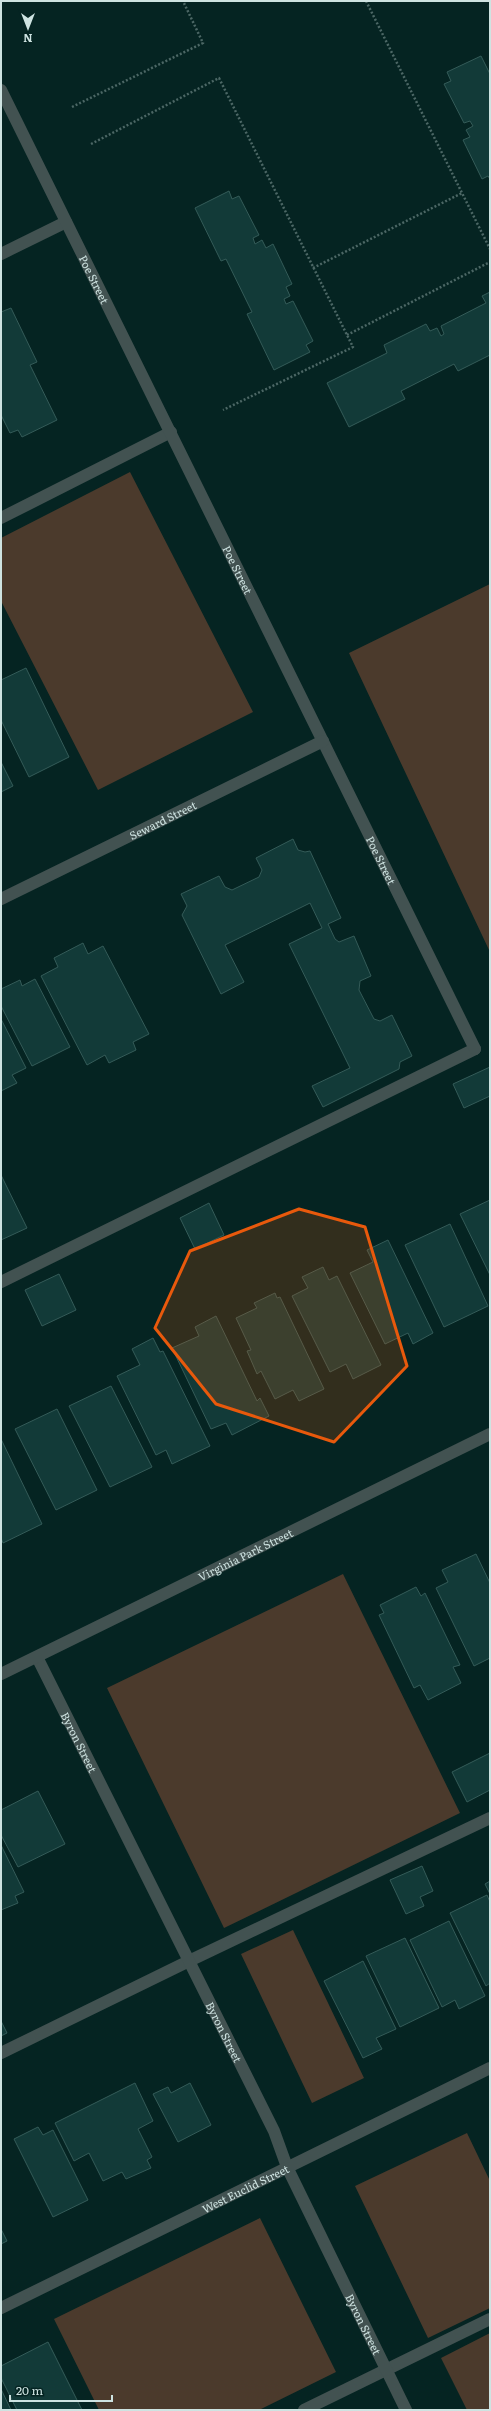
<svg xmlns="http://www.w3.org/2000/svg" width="491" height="2411" font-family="Literata,serif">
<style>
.green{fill:#4b3a2c}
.building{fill:#123a38;stroke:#345b58}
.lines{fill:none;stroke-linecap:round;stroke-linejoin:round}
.path{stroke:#4c6765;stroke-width:2.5;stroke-dasharray:2 2;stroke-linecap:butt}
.service{stroke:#425251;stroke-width:12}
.minor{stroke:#425251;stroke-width:12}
.marked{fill:#e8590c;fill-opacity:0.2;stroke:#e8590c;stroke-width:3;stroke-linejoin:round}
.labels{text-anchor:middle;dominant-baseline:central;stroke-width:3;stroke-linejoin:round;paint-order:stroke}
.street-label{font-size:11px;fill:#cee3e1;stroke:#052422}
</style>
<rect width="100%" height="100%" fill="#052422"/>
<!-- green -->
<path class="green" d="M130,472l123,240 -155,78 -97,-189v-63z
M490,584v368l-141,-299z
M343,1574l117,239 -236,115 -117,-240z
M293,1930l71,148 -52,25 -71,-149z
M467,2133l23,48v127l-62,30 -73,-152z
M260,2218l76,154 -77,38h-160l-45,-91z
M490,2333v77h-23l-26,-52z"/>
<!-- building -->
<path class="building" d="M481,56l9,18v105l-2,-3 -6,3 -19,-39 7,-3 -4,-7 7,-4 -3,-5 -6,2 -20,-39 7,-3 -4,-9z
M229,191l3,8 7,-3 20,39 -6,3 2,6 7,-4 4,8 7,-4 19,40 -6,3 4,9 -6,3 2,5 7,-3 20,40 -7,4 4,7 -36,18 -27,-56 5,-2 -26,-53 -5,2 -26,-53z
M490,292v63l-32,16 -4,-7 -53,27 4,8 -56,28 -22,-44 60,-30 -3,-8 42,-21 4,7 7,-3 4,8 3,-2 -3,-8 45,-23 -4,-7z
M11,308l26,54 -7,3 27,55 -35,17 -4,-7 -8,3 -9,-18v-103z
M26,668l43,89 -40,20 -28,-57v-40z
M1,762l12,24 -12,6z
M293,839l5,11 7,2 5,-1 31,67 -13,6 7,15 4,3 15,-6 17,40 -11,5 -1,9 15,29 6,2 12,-6 20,41 -12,6 -1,7 -76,38 -11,-21 38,-18 -61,-124 33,-16 -12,-25 -85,42 19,37 -23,12 -39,-79 5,-9 -6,-12 38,-18 6,11 7,3 27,-13 3,-7 -6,-12z
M83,943l5,11 15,-8 46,88 -16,8 3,8 -27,13 -4,-8 -18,10 -46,-89 17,-9 -4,-9z
M35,979l35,68 -38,19 -31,-60v-17l19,-9 2,6z
M1,1019l25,49 -14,7 5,8 -16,8z
M490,1067v29l-26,12 -11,-24z
M1,1175l26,53 -26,12z
M490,1200v75l-30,-61z
M209,1203l15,32 -29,14 -15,-31z
M450,1224l38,82 -44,21 -39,-82z
M388,1240l45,93 -20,11 -5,-11 -23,11 -35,-71 23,-11 -6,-12z
M323,1267l6,13 8,-4 44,89 -28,14 -7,-15 -16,8 -38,-76 16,-8 -6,-11z
M59,1274l17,36 -34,16 -17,-36z
M275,1293l2,5 3,-1 44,92 -25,12 -6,-11 -18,9 -14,-28 -4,3 -10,-23 4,-1 -15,-32 21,-10 -3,-5z
M216,1316l41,85 3,-3 9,18 -37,19 -6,-12 -15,6 -39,-81 27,-12 -4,-9z
M153,1338l7,14 3,-1 47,95 -38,18 -6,-14 -10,5 -39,-79 23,-11 -8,-16z
M111,1386l41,81 -42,20 -41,-81z
M57,1409l40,81 -41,20 -41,-81z
M1,1439l41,85 -39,19 -2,-5z
M476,1554l14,29v75l-16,8 -38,-78 12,-6 -6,-12z
M416,1587l5,9 4,-3 35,72 -7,2 8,16 -33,17 -8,-15 -6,3 -35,-73 5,-2 -4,-8z
M490,1753v37l-23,12 -15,-30z
M38,1791l27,53 -47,23 -17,-32v-25z
M1,1845l23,47 -9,4 3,7 -17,7z
M422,1866l11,25 -13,6 4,9 -18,8 -16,-34z
M490,1881v13l-5,-10z
M487,1895l3,7v81l-4,3 -36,-73z
M449,1921l36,75 -26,13 -4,-9 -13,7 -32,-67z
M405,1938l34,70 -39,19 -34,-71z
M363,1961l33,68 -20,9 6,11 -19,9 -39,-77z
M1,2021l6,12 -6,3z
M135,2083l18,38 -15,8 14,28 -5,3 4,8 -25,11 -4,-7 -19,9 -14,-28 -15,8 -19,-38z
M190,2083l21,42 -33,17 -25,-48 15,-7 3,6z
M38,2127l5,8 10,-5 35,70 -35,17 -39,-78z
M1,2229l6,12 -6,3z
M48,2342l34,68h-65l-16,-32v-12z
M1,2389l10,21h-10z"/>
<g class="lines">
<!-- path -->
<path class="path" d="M366,1l124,248
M72,107l131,-64 -20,-42
M91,144l128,-66 128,257 6,12 -130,63
M313,268l149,-75
M347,335l143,-73"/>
<!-- service -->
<path class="service" d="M1,254l65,-32
M1,518l170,-86
M1,1282l474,-233
M1,2053l188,-92 301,-143
M304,2410l186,-91"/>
<!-- minor -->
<g class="minor">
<path id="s1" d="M1,90l474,959"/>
<path id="s2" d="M1,899l322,-158"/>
<path id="s3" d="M37,1657l237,474 13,36 119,243"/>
<path id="s4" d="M1,1674l489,-240"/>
<path id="s5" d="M1,2308l489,-240"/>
</g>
</g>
<!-- marked area -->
<path class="marked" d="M299,1209l66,18 42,139 -73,76 -118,-38 -61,-76 35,-77z"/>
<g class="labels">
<!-- street labels -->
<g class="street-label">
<text stroke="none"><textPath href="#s1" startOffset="211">Poe Street</textPath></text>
<text stroke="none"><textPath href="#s1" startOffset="535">Poe Street</textPath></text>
<text stroke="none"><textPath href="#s2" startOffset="180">Seward Street</textPath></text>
<text stroke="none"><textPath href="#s1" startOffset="859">Poe Street</textPath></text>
<text stroke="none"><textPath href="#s4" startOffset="272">Virginia Park Street</textPath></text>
<text stroke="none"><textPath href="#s3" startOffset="95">Byron Street</textPath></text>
<text stroke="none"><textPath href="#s3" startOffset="419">Byron Street</textPath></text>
<text stroke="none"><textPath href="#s5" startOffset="272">West Euclid Street</textPath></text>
<text stroke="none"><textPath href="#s3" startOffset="743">Byron Street</textPath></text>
</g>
</g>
<!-- border -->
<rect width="491" height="2411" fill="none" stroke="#cee3e1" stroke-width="4"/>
<!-- north arrow -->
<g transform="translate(28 28) rotate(180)" stroke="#052422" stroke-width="3" paint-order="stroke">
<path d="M0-3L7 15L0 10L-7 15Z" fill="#cee3e1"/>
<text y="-6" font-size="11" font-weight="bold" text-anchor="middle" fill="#cee3e1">N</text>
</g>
<!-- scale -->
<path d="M10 2395v6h102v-6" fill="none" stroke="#cee3e1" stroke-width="2"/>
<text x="16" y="2395" font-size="12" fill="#cee3e1" stroke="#052422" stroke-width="3" paint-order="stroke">20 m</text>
</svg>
